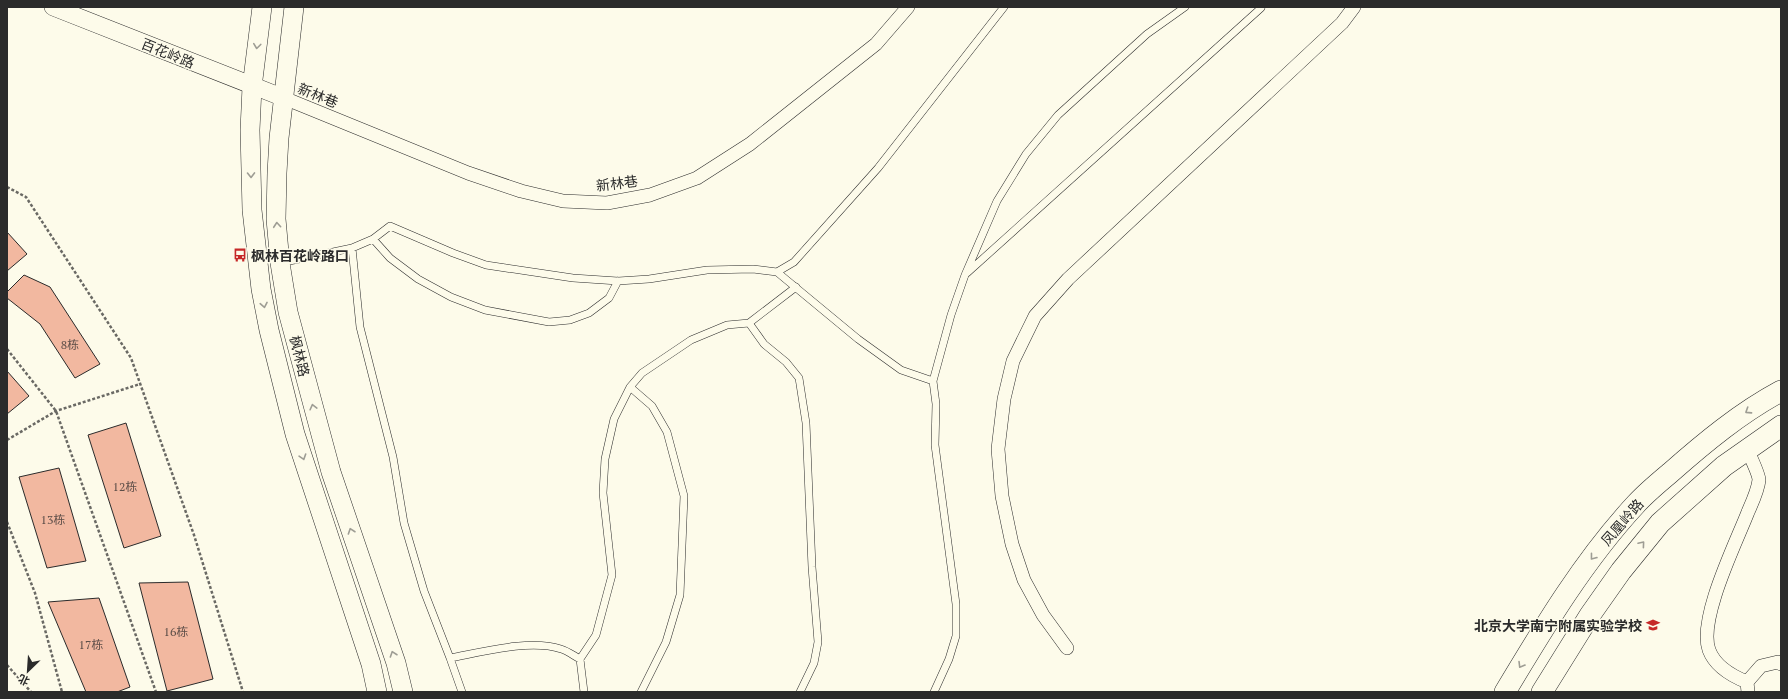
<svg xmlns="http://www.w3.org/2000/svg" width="1788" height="699" font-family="'PT Serif','Noto Sans SC',serif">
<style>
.building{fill:#f2b8a0;stroke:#2b2b2b}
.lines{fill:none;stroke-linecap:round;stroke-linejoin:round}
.service-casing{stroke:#2b2b2b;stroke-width:8}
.minor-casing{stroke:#2b2b2b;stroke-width:14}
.tertiary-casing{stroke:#2b2b2b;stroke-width:18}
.secondary-casing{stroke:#2b2b2b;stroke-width:20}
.primary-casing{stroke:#2b2b2b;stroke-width:22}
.path{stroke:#6a6964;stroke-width:2.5;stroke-dasharray:3 2;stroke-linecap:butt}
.service{stroke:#fdfbea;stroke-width:7}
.minor{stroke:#fdfbea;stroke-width:13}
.tertiary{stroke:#fdfbea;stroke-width:17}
.secondary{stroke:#fdfbea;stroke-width:19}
.primary{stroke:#fdfbea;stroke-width:21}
.oneway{stroke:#9e9d94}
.labels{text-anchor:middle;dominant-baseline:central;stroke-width:3;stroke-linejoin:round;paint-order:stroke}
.number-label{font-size:12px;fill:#5d4e48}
.street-label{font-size:14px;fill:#2b2b2b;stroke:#fdfbea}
.poi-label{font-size:14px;font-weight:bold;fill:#2b2b2b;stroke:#fdfbea;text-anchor:start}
</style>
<rect width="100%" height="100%" fill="#fdfbea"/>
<!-- building -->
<path class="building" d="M7,232l20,22 -20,17z
M24,275l26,12 50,77 -25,14 -35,-54 -33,-26v-6z
M7,371l22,25 -22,18z
M126,423l35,113 -37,12 -36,-113z
M59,468l27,93 -39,7 -28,-91z
M188,582l25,97 -46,12 -28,-108z
M99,598l31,89 -13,5h-31l-38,-90z"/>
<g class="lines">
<!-- service casing -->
<g class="service-casing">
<path id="service" d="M373,239l17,19 28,21 33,18 34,13 64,12 21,-2 19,-7 20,-15 9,-17
M352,248l8,79 33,130 11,66 20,68 26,67c32,-6 80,-19 111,-9 7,2 13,7 19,10l16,-24 16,-60 -9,-82 2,-34 9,-40 16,-32 12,-14 49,-33 36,-15 22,-2 47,-36
M280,263l72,-15 21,-9 17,-13 63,27 33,12 87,13 45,3 31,-2 58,-9 46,-1 24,3 81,67 43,31 32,11 18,-66 14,-40 32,-74 29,-47 32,-39 89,-81 38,-27
M777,272l17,-10 84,-94 126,-161
M967,273l294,-265
M749,323l15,21 22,18 13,16 7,45 6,144 6,75 -4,21 -14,29
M933,381l3,23 -1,41 21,159v32l-7,23 -15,33
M630,387l22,19 15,26 17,64 -4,99 -14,47 -25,50
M450,658l12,34
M580,659l4,33"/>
</g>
<!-- minor casing -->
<g class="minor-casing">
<path id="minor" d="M284,98l184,75 53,18 42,10 44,2 43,-8 47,-17 53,-34 126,-100 32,-37
M1747,449c3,7 12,25 12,31 -1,10 -7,23 -11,32 -12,31 -50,107 -39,138 6,16 23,26 38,32
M1067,648l-24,-33 -19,-35 -12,-36 -10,-48 -4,-47 6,-50 9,-38 22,-45 33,-37 274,-256 12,-16
M1748,692l-1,-10 14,-16 17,-4 3,2"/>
</g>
<!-- tertiary casing -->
<g class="tertiary-casing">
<path id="tertiary" d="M53,7l231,91"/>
</g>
<!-- secondary casing -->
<g class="secondary-casing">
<path id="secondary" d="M262,7l-10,80 -2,43 2,80 9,79 8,41 26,104 76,230 6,28
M294,7l-15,131 -2,35 -1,46 4,44 8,49 43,160 65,191 7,29"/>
</g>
<!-- primary casing -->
<g class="primary-casing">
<path id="primary" d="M1505,692c39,-65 79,-132 131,-188 10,-11 22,-21 34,-31 34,-30 70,-60 111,-82
M1542,692l48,-77 31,-44 39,-48 64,-57 57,-40"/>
</g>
<!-- path -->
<path class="path" d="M7,187l19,10 105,161 63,177 49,157
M7,349l49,62 100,281
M7,440l49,-29 84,-27
M7,522l28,71 27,99
M7,665l24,27"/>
<!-- service -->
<use href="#service" class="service"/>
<!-- minor -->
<use href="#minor" class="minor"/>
<!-- tertiary -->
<use href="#tertiary" class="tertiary"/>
<!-- secondary -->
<use href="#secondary" class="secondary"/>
<!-- primary -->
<use href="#primary" class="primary"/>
</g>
<!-- one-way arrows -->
<defs><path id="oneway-chevron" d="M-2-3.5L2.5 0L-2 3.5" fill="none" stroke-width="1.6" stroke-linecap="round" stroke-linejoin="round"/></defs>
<g class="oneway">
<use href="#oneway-chevron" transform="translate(257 46) rotate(97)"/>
<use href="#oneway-chevron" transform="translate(251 175) rotate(89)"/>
<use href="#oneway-chevron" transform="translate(277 225) rotate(-95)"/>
<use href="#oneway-chevron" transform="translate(264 305) rotate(79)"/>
<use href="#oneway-chevron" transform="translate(313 407) rotate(-104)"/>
<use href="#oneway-chevron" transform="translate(1748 411) rotate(147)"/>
<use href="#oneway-chevron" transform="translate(303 457) rotate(72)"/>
<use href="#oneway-chevron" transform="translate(351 531) rotate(-109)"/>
<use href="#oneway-chevron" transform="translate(1642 544) rotate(-50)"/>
<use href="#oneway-chevron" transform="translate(1593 557) rotate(128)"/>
<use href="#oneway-chevron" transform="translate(393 654) rotate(-109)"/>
<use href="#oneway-chevron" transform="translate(1521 665) rotate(121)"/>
</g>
<!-- icons -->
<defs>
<g id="bus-bare" transform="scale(1.08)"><path d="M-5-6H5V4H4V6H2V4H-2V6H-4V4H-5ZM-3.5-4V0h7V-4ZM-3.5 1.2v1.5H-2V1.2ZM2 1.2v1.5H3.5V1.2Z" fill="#c62828" stroke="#fdfbea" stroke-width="2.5" paint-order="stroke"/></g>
<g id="school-bare" transform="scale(1.08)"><path d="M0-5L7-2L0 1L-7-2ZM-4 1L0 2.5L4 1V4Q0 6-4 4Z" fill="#c62828" stroke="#fdfbea" stroke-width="2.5" paint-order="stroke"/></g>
</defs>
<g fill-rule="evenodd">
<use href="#bus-bare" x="240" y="255"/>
<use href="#school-bare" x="1653" y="625"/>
</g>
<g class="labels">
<!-- number labels -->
<g class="number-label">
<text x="70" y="344">8栋</text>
<text x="125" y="486">12栋</text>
<text x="53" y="519">13栋</text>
<text x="176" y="631">16栋</text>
<text x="91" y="644">17栋</text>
</g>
<!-- street labels -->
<g class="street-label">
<text transform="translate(168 53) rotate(22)">百花岭路</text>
<text transform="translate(318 95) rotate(22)">新林巷</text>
<text transform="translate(617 183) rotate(-7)">新林巷</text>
<text transform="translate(300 356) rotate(76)">枫林路</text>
<text transform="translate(1622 522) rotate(-49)">凤凰岭路</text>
</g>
<!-- poi labels -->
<g class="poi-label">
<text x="251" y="255">枫林百花岭路口</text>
<text x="1642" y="625" text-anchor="end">北京大学南宁附属实验学校</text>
</g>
</g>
<!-- border -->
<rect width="1788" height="699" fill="none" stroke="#2b2b2b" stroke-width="16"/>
<!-- north arrow -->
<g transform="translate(28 671) rotate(205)" stroke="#fdfbea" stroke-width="3" paint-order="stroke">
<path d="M0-3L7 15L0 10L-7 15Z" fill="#2b2b2b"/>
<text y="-6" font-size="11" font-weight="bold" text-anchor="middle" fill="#2b2b2b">北</text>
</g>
</svg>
